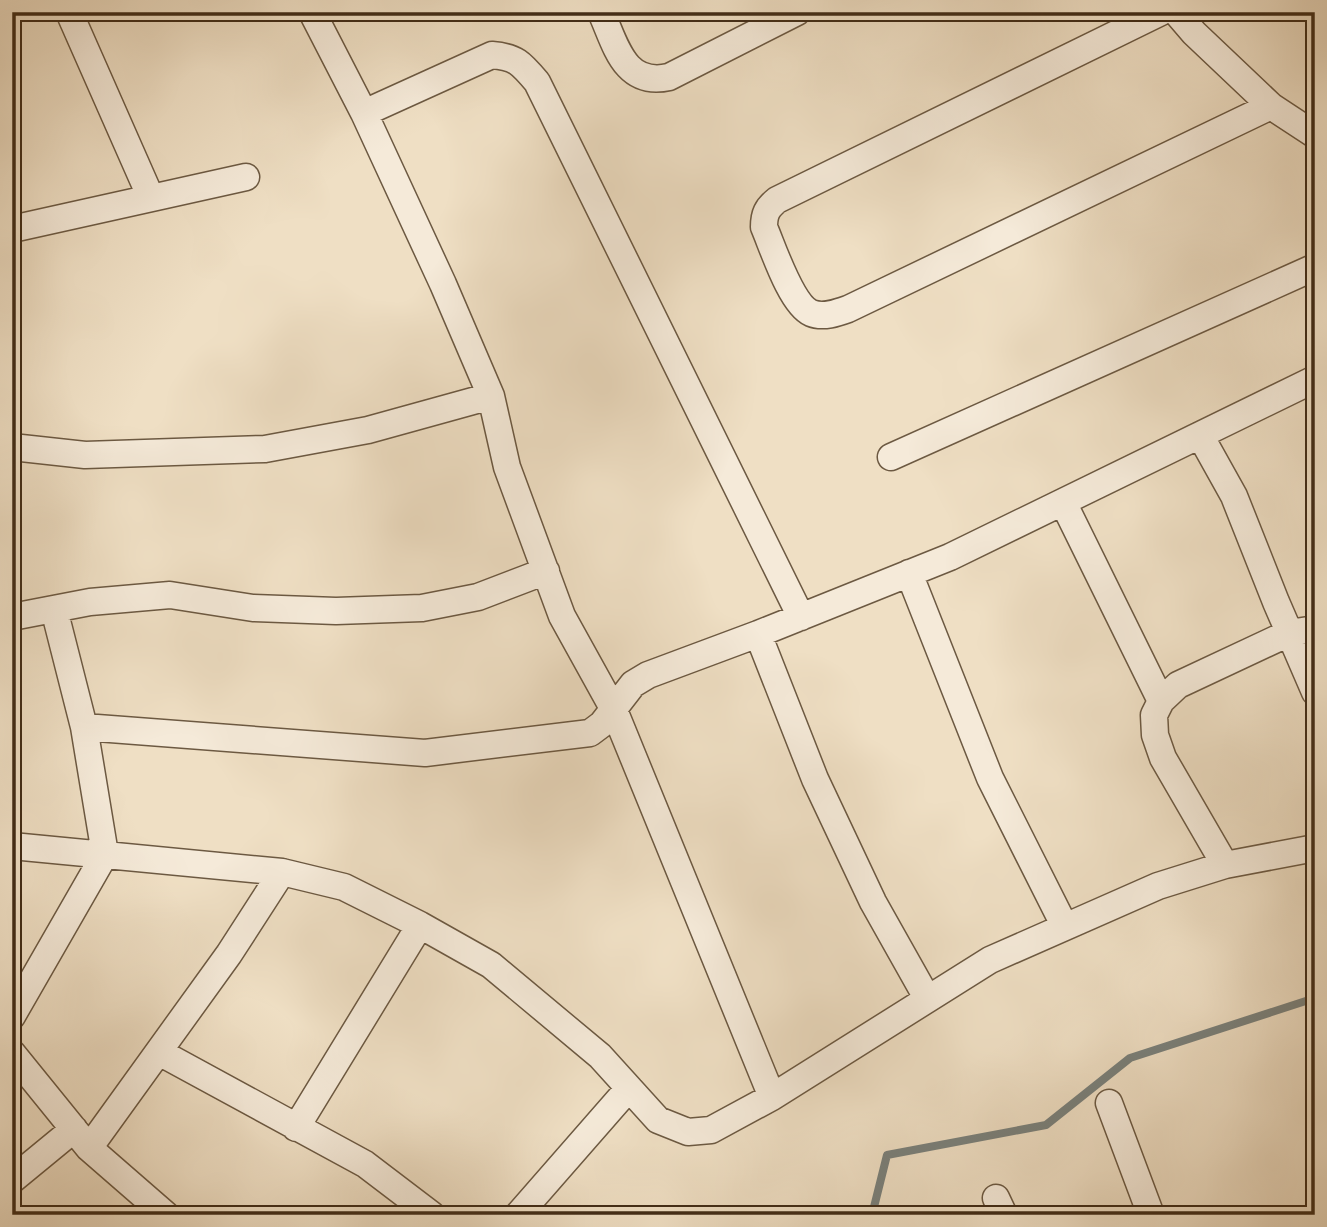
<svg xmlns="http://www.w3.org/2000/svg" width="1327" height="1227" font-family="'Old Standard TT',serif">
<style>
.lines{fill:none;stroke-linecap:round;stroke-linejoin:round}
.stream{stroke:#7a817c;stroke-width:8}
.street-casing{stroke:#6c5942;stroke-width:29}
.street{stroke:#f5ead9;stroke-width:26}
</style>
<rect width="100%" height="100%" fill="#efdfc4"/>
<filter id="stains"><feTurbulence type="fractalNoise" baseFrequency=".00286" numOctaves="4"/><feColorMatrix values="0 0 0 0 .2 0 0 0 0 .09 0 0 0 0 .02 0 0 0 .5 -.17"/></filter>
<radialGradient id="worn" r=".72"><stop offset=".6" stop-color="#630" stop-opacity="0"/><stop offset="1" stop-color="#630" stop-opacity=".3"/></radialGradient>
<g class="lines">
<!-- stream -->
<path class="stream" d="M872,1215l15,-60 159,-30 84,-67 185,-60"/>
<!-- street casing -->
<g class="street-casing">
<path id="street" d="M69,12l82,186
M312,12l52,101 79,171 48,112 16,71 55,149 52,94 158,387
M601,12c15,33 23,75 68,65l128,-65
M1161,12l-384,188c-10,8 -13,14 -13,27 9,21 27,77 47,86 12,5 26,0 37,-4l423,-203
M1176,12l18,21 77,73 44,29
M364,113l128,-58c24,2 29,8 45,27l264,535
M12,229l234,-52
M1200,435l34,61 42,106 39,90
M12,447l73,8 180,-6 103,-19 123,-34
M891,457l424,-190
M1063,502l98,199
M909,573l81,205 75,149
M54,609l30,118
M12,617l78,-15 80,-7 83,13 83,3 86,-3 56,-11 68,-26
M758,634l57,145 58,123 54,96
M12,846l270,26 62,15 76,38 71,40 109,91 58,64 30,12 23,-2 61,-33 218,-137 168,-74 67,-21 90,-17
M1225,865l-62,-107 -8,-23 -1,-20 7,-14 17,-16 111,-52 26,-4
M12,1016l93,-162 -21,-127 341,26 165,-20 12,-9 31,-40 15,-9 110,-41 192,-77 365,-178
M159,1052l206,112 67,51
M12,1053l77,95 77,67
M1109,1103l42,112
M296,1128l124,-203
M89,1148l140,-194 53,-82
M12,1180l62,-51
M996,1198l8,17
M518,1215l111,-127"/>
</g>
<!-- street -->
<use href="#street" class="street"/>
</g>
<!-- margin -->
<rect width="1327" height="1227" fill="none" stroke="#efdfc4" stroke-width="42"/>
<rect x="14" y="14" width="1299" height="1199" fill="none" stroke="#412c17" stroke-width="3.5"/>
<rect x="21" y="21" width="1285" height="1185" fill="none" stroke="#412c17" stroke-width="2"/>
<rect width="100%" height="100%" filter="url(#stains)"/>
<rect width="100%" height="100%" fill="url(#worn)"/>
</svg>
